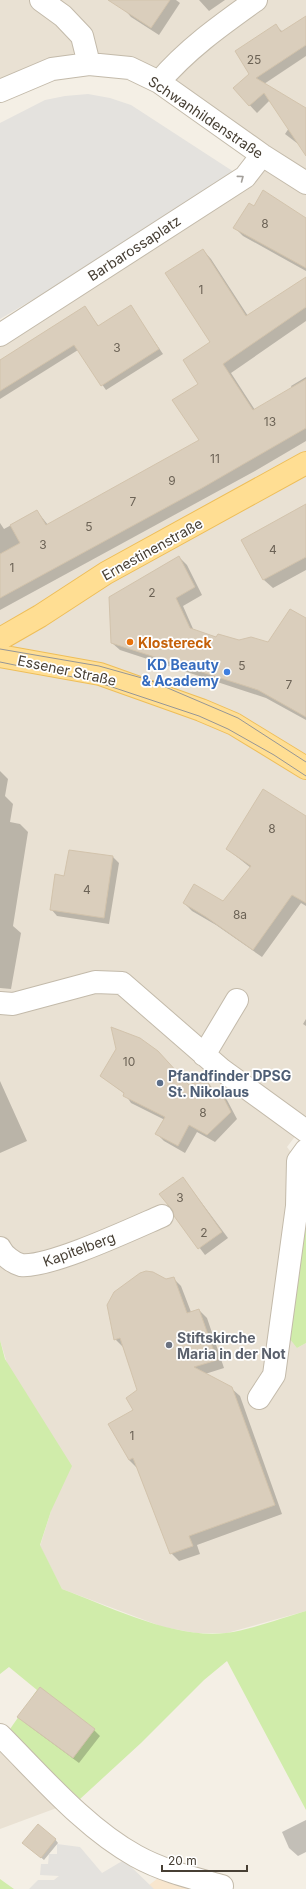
<svg xmlns="http://www.w3.org/2000/svg" width="306" height="1889" font-family="Inter,sans-serif">
<style>
.residential{fill:#e9e1d3}
.commercial{fill:#f8e6ce}
.green{fill:#d0ecaa}
.parking{fill:#e4e2de}
.shadow{fill:#0003}
.building{fill:#dacebc;stroke:#d2c3ac}
.lines{fill:none;stroke-linecap:round;stroke-linejoin:round}
.minor-casing{stroke:#c3baaa;stroke-width:24}
.major-casing{stroke:#eebe59;stroke-width:24}
.minor{stroke:#fff;stroke-width:22}
.major{stroke:#ffde93;stroke-width:22}
.tram{stroke:#969696;stroke-width:1}
.oneway{stroke:#a39f9a}
.food-dot{fill:#e8710a;stroke:#fff;stroke-width:1.5}
.shop-dot{fill:#3f7fe0;stroke:#fff;stroke-width:1.5}
.service-dot{fill:#5c6f8a;stroke:#fff;stroke-width:1.5}
.worship-dot{fill:#6b7280;stroke:#fff;stroke-width:1.5}
.labels{text-anchor:middle;dominant-baseline:central;stroke-width:3.5;stroke-linejoin:round;paint-order:stroke}
.number-label{font-size:12px;fill:#6c6356}
.street-label{font-size:14px;fill:#473f34;stroke:#fff}
.food-label{font-size:14px;font-weight:bold;fill:#c56008;stroke:#fff;text-anchor:start}
.shop-label{font-size:14px;font-weight:bold;fill:#366cbe;stroke:#fff;text-anchor:end}
.service-label{font-size:14px;font-weight:bold;fill:#4e5e75;stroke:#fff;text-anchor:start}
.worship-label{font-size:14px;font-weight:bold;fill:#5b616d;stroke:#fff;text-anchor:start}
</style>
<rect width="100%" height="100%" fill="#f4efe5"/>
<!-- residential -->
<path class="residential" d="M0,0h246l-86,73 -28,-12 -132,25z
M266,0h40v1122l-19,25 19,25 -9,176 9,-5v268l-79,22h-31l-33,-6 -101,-38 -22,-43 11,-35 -51,-171v-996l266,-192 -99,-74z
M0,1737l62,69 -62,23z"/>
<!-- commercial -->
<path class="commercial" d="M162,1875l38,14h-56z"/>
<!-- green -->
<path class="green" d="M306,1172v171l-9,5 -11,-14z
M0,1340l5,19 67,107 -21,45 -11,34 22,44c49,18 111,50 164,44 24,-3 56,-15 80,-22v199l-79,-149 -23,19 -63,63 -61,56 -72,-67 29,-42 -28,-23 -9,7z
M0,1879l14,10h-14z"/>
<!-- parking -->
<path class="parking" d="M88,94l22,4 21,7 103,67 -109,73 -125,74v-196l45,-23 20,-4z
M57,1844l23,3 22,26 22,-13 30,29h-125l9,-9h16l5,-4 -19,-1 1,-11h7l1,-10h8z"/>
<!-- shadow -->
<path class="shadow" d="M116,0h60l4,3 -21,32 -28,-18z
M199,0h26l-16,11z
M306,17v39l-42,28 42,26v40l-21,-16 4,-6 -19,-28 -13,13 -23,-25 16,-14 26,-48 7,6z
M254,207l52,12v52l-63,-35 -8,-8z
M203,250l8,9 37,57 58,-38v43l-75,52 24,37 37,-22 -1,-2 15,-9v64l-51,30 -255,139v-87l4,6 33,-18 11,14 153,-84 -1,-57 11,-42z
M85,307l14,20 32,-20 32,47 -57,36 -28,-40 -78,49v-37z
M306,505v65l-33,18 -9,-8 -21,-40z
M179,557l8,8 15,30 -19,11 11,25 28,14 46,-2 38,-23v100l-40,-22 -146,-48 -8,-7z
M0,771l8,8 -3,17 8,8 -3,18 10,2 8,8 -15,94 8,7 -10,56 -11,-1z
M306,817v89l-5,-3 -39,54 -46,-32 -24,-14 -8,-8 39,-1 28,-34 -24,-19z
M70,851l43,6 6,6 -10,61 -52,-8 -6,-7 14,-32z
M306,1019v7l-3,-2z
M101,1076l88,10 17,-6 11,14 3,-2 7,8 10,19 -22,23 -18,-10 -12,21 -21,-12 -7,-7 8,-14 -34,-17 -6,-9z
M0,1081l27,60 -27,12z
M183,1178l45,60 -23,17 -30,-40z
M173,1278l8,8 10,26 8,-2 8,8 17,50 -19,6 26,14 9,8 42,118 -85,31 3,9 -21,7 -8,-8 -34,-85 -8,-8 5,-50 4,-20 -15,-43 -8,-8 51,-59z
M25,1723l69,7 6,6 -21,27z
M306,1820v32l-8,4 -9,-8 -7,-16z
M55,1839l3,4 -14,17 -17,-14z"/>
<!-- building -->
<path class="building" d="M108,0h62l-19,28z
M306,16v29l-50,33 50,30v48l-42,-63 -15,13 -16,-18 16,-14 -14,-23 41,-27 5,8z
M263,190l43,28v50l-73,-40 16,-25 5,3z
M203,249l43,67 60,-39v30l-83,57 30,46 53,-31v49l-104,60 -202,110v-44l20,-11 -10,-18 27,-15 9,15 153,-85 -27,-40 26,-16 -15,-24 27,-18 -45,-69z
M131,305l28,44 -58,37 -27,-41 -74,46v-31l85,-54 13,20z
M306,504v53l-43,23 -22,-40z
M179,556l16,31 -19,11 14,30 26,9 2,-3 21,6 12,-3 17,5 22,-33 16,9v99l-48,-27 -147,-47 -2,-46z
M263,789l43,27v87l-14,-8 -39,55 -47,-33 -23,-14 11,-19 29,17 28,-35 -25,-17z
M69,850l44,6 -9,62 -54,-8 5,-36 9,2z
M111,1027l29,11 18,13 31,34 17,-6 8,15 6,-3 11,21 -24,23 -18,-10 -11,21 -23,-12 10,-17 -42,-21 1,-3 -24,-17 16,-27z
M183,1177l39,55 -24,17 -24,-33 -1,-5 -14,-17z
M146,1271l7,1 13,7 8,-2 13,36 12,-4 18,51 -23,7 38,20 43,118 -86,31 4,10 -23,8 -37,-96 -4,2 -21,-36 25,-14 -7,-12 11,-8 -17,-52 -6,2 -7,-35 7,-13 26,-19z
M40,1687l55,42 -22,29 -56,-41z
M38,1824l18,15 -15,19 -19,-15z"/>
<g class="lines">
<!-- minor casing -->
<g class="minor-casing">
<path id="minor" d="M41,0l22,16 19,20 7,28
M159,82c28,-33 62,-57 97,-82
M0,91l52,-22 37,-5 41,4 29,14 103,73 44,28
M0,335l245,-158 17,-22
M0,1003l13,1 82,-22 27,1 100,87 84,61
M204,1055l33,-55
M0,1248c3,7 13,15 21,17 28,3 111,-36 141,-49
M259,1398l15,-23 23,-169 1,-45 8,-11
M0,1735c41,41 85,93 136,121 27,15 57,22 86,30"/>
</g>
<!-- major casing -->
<g class="major-casing">
<path id="major" d="M0,639l40,-23 66,-43 200,-110
M0,656l100,18 101,36 33,14 72,44"/>
</g>
<!-- minor -->
<use href="#minor" class="minor"/>
<!-- major -->
<use href="#major" class="major"/>
<!-- tram -->
<path class="tram" d="M0,649l99,17 50,14 89,38 68,44
M0,662l97,20 102,34 29,13 46,26 32,21"/>
</g>
<!-- one-way arrows -->
<defs><path id="oneway-chevron" d="M-2-3.5L2.5 0L-2 3.5" fill="none" stroke-width="1.6" stroke-linecap="round" stroke-linejoin="round"/></defs>
<use class="oneway" href="#oneway-chevron" transform="translate(241 178) rotate(-37)"/>
<!-- markers -->
<circle class="food-dot" cx="130" cy="642" r="4"/>
<circle class="shop-dot" cx="227" cy="672" r="4"/>
<circle class="service-dot" cx="160" cy="1083" r="4"/>
<circle class="worship-dot" cx="169" cy="1345" r="4"/>
<g class="labels">
<!-- number labels -->
<g class="number-label">
<text x="254" y="59">25</text>
<text x="265" y="223">8</text>
<text x="201" y="289">1</text>
<text x="117" y="347">3</text>
<text x="270" y="421">13</text>
<text x="215" y="458">11</text>
<text x="172" y="480">9</text>
<text x="133" y="501">7</text>
<text x="89" y="526">5</text>
<text x="43" y="544">3</text>
<text x="273" y="549">4</text>
<text x="12" y="567">1</text>
<text x="152" y="592">2</text>
<text x="242" y="665">5</text>
<text x="289" y="684">7</text>
<text x="272" y="828">8</text>
<text x="87" y="889">4</text>
<text x="240" y="914">8a</text>
<text x="129" y="1061">10</text>
<text x="203" y="1112">8</text>
<text x="180" y="1197">3</text>
<text x="204" y="1232">2</text>
<text x="132" y="1435">1</text>
</g>
<!-- street labels -->
<g class="street-label">
<text transform="translate(206 117) rotate(34)">Schwanhildenstraße</text>
<text transform="translate(134 248) rotate(-33)">Barbarossaplatz</text>
<text transform="translate(152 549) rotate(-29)">Ernestinenstraße</text>
<text transform="translate(67 670) rotate(12)">Essener Straße</text>
<text transform="translate(79 1249) rotate(-20)">Kapitelberg</text>
</g>
<!-- food labels -->
<g class="food-label">
<text x="138" y="642">Klostereck</text>
</g>
<!-- shop labels -->
<g class="shop-label">
<text x="219" y="664">KD Beauty<tspan x="219" dy="16">&amp; Academy</tspan></text>
</g>
<!-- service labels -->
<g class="service-label">
<text x="168" y="1075">Pfandfinder DPSG<tspan x="168" dy="16">St. Nikolaus</tspan></text>
</g>
<!-- worship labels -->
<g class="worship-label">
<text x="177" y="1337">Stiftskirche<tspan x="177" dy="16">Maria in der Not</tspan></text>
</g>
</g>
<!-- scale -->
<path d="M162 1865v6h85v-6" fill="none" stroke="#473f34" stroke-width="2"/>
<text x="168" y="1865" font-size="12" fill="#473f34" stroke="#ffffff" stroke-width="3" paint-order="stroke">20 m</text>
</svg>
